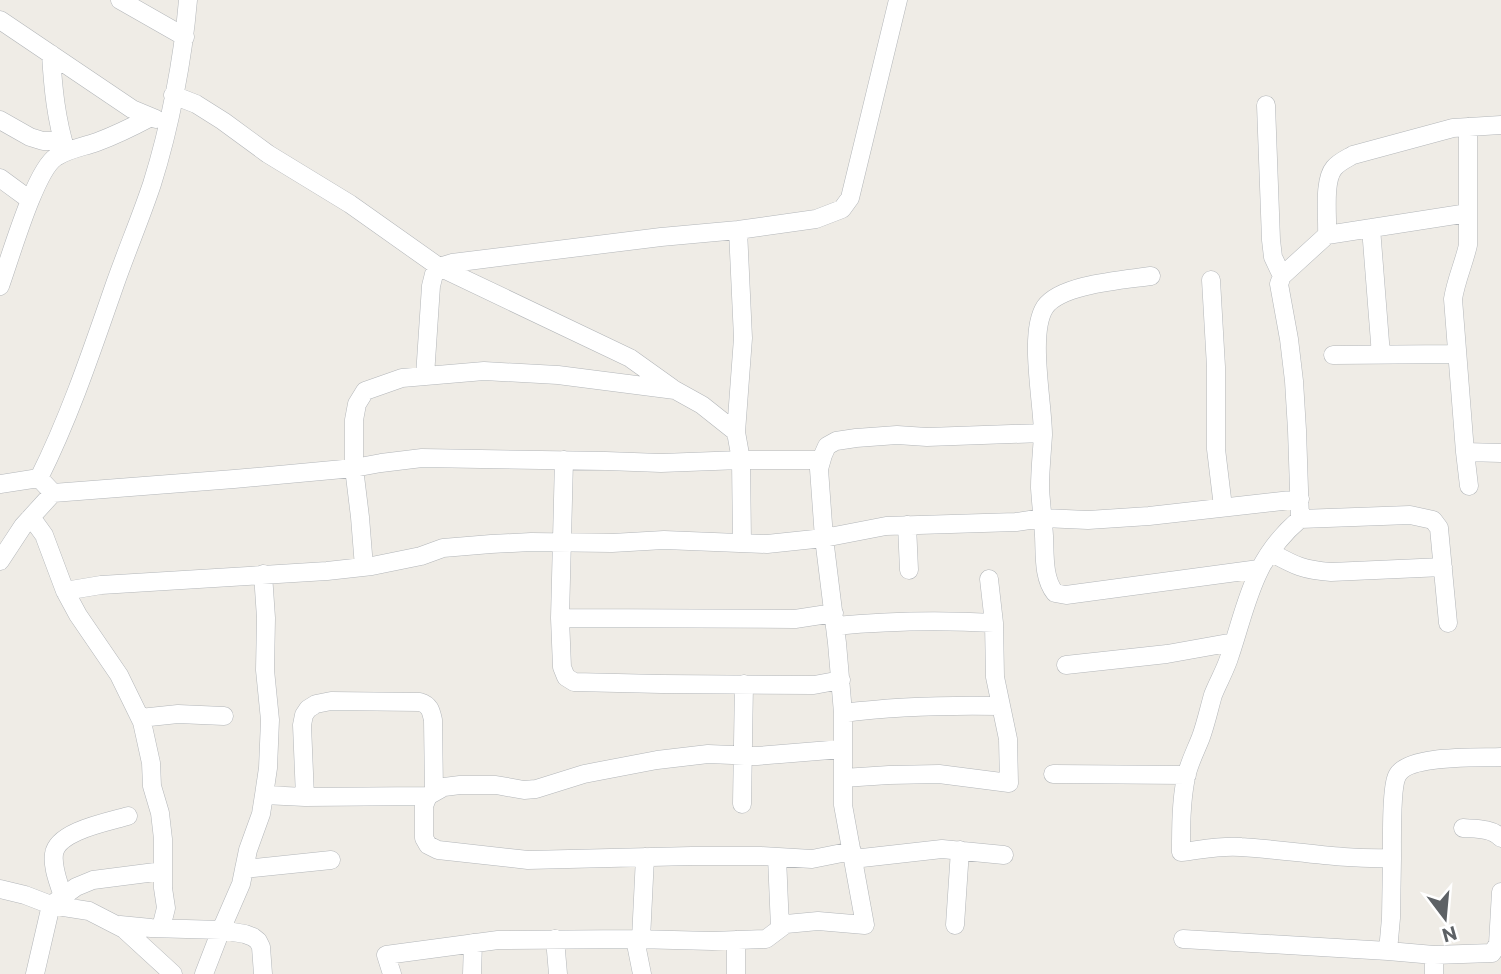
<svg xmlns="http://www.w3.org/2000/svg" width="1501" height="974" font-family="Commissioner,sans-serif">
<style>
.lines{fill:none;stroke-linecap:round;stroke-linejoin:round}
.minor-casing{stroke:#b3b6b9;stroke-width:19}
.minor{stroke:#fff;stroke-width:18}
</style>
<rect width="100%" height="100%" fill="#efece6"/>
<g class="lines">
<!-- minor casing -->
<g class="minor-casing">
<path id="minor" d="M120,0l65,37
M0,20l132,89 24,10
M51,54c2,34 5,65 15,97
M173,95l23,9 27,17 45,33 82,50 89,63 191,91 42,30
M1266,105l5,135 2,17 9,19
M0,120l30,17 13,4h20
M1468,127v118c-4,18 -12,35 -15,54l12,153 4,34
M0,178l30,22
M1371,228l10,127
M1327,235l141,-22
M1151,276c-27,4 -90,8 -106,31 -17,26 -2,96 -2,128 -1,17 -3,35 -3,53 1,16 3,32 4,48 1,19 -1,42 11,57l11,2 193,-26
M1211,280l5,87v82l7,58
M0,286c10,-27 35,-116 56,-129 12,-8 27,-10 41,-15 19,-7 37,-16 54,-25
M1333,355l124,-1
M425,376l6,-90 3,-12 5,-7 13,-4 209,-26 77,-7 78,-11 26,-10 8,-11 48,-198
M736,432l7,-94 -5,-108
M1465,452l36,1
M564,460l-4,158 235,1 39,-6
M39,478l14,15 181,-14 120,-11 27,-5 41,-5 184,3 55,2 80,-3h80
M0,484l39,-6c31,-62 53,-128 76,-194 12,-34 26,-67 37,-100 18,-57 31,-125 36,-184
M31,517l13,18 21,56 13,24 41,60 23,47 9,41 1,23 8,27 3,26v49l3,20 -5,20
M1300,519l110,-4 23,5 6,8 9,95
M907,525l2,45
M1270,552c24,13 32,18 61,20l112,-5
M0,561l23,-35 30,-33
M364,567l-4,-50 -6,-49v-48l3,-16 8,-13 37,-13 82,-7 74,4 117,15 27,15 34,27 5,28 1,82
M65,591l36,-6 226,-14 45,-5 49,-10 22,-8 48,-4 40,-2 81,1 52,-3 103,4 57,-6 62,-12 130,-4 27,-4 45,2 61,-4 151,-17
M560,618l2,49 4,10 8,5 87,2 153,1 27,-5
M835,626c53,-5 106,-6 159,-3
M1066,665l101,-11 67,-12
M843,713c55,-7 104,-8 158,-7
M140,718l38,-4 46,2
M842,749l-85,7 -49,-2 -51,6 -73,14 -48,15 -12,1 -28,-5h-36l-16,2 -16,9 -4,10v32l4,7 10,5 90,10 164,-4h69l51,3 40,-8
M1053,774l134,1
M843,778l46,-3 50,-1 70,9 -1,-44 -13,-62 -1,-54 -5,-44
M264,795l41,2 123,-1
M305,797l-3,-72 2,-10 4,-6 8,-5 15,-3 89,1c10,3 11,9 13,18l1,72
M742,804l2,-120
M1463,828c13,1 29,0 38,10
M777,857l3,71
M1392,858c0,-17 -1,-70 5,-82 10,-22 82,-18 104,-19
M853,859l89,-10 62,6
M244,869l87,-9
M0,889l25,6 26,10 38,6 35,18 49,45
M63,897c-4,-14 -11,-29 -9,-43 3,-23 54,-32 74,-38
M120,925l31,3 70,2 24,4 8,3 5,4 3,6 2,27
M955,925l5,-75
M555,939l3,35
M635,939l7,35
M641,939l4,-82
M1183,939l205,12
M1434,955l58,-2 6,-9 3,-52
M35,974l16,-69 25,-18 17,-7 70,-9
M204,974l17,-44 20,-46 7,-34 13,-36 3,-19 4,-27 2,-48 -5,-50 1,-52 -3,-44
M392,974l-6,-19 112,-15 137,-1 77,2 54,-2 20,-15 32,-3 47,4 -22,-120v-92l-6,-70 -13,-105 -5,-69 4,-14 4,-9 9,-5 20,-3 41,-3 30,2 116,-4
M472,974l1,-31
M736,974v-34
M1434,974v-19l-46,-4 3,-33 1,-60c-51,2 -101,-8 -151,-11 -20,-2 -41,3 -60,5 0,-25 0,-50 5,-75 3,-14 10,-27 15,-40 5,-14 8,-28 12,-42 5,-13 13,-26 17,-40 18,-54 23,-96 70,-136l-3,-89 -3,-49 -5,-42 -10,-55 3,-8 45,-41c1,-18 -4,-54 7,-67 5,-6 12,-9 19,-13l100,-27 48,-3"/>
</g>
<!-- minor -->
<use href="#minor" class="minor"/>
</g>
<!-- north arrow -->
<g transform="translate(1445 918) rotate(164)" stroke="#ffffff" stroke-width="5" paint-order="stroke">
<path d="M0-5L12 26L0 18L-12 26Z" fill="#5d6165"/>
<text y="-10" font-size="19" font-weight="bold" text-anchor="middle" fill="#5d6165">N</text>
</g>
</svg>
